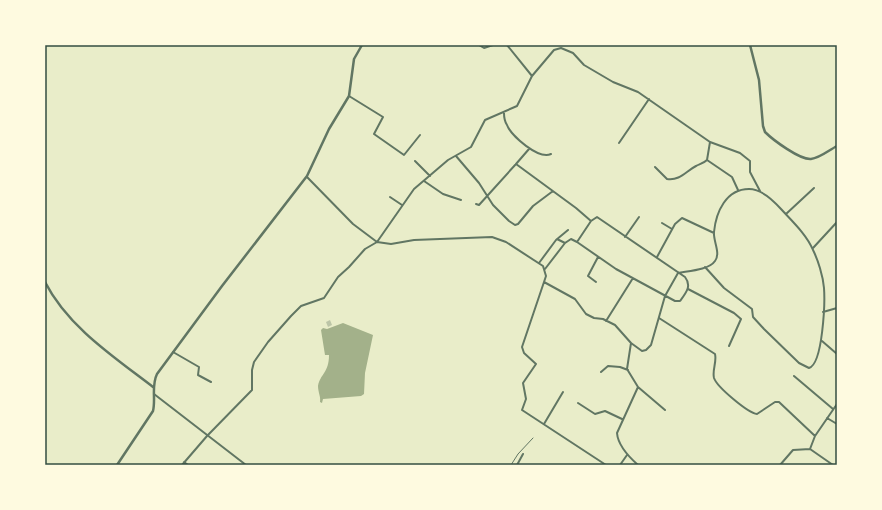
<svg xmlns="http://www.w3.org/2000/svg" width="882" height="510" font-family="'DejaVu Sans',sans-serif">
<style>
.water{fill:#a3b18a}
.building{fill:#bcc5a7}
.lines{fill:none;stroke-linecap:round;stroke-linejoin:round}
.service{stroke:#617663;stroke-width:1}
.minor{stroke:#617663;stroke-width:2}
.tertiary{stroke:#617663;stroke-width:2.5}
.neatline{fill:none;stroke:#344e41;stroke-width:1.5}
</style>
<rect width="100%" height="100%" fill="#e9edc9"/>
<!-- water -->
<path class="water" d="M343,323l30,12 -8,38 -1,21 -3,2 -38,3 -1,4 -2,-1c1,-5 -2,-10 -2,-16 2,-12 11,-13 11,-31h-4l-4,-25 2,-2 4,1z"/>
<!-- building -->
<path class="building" d="M330,320l2,5 -4,2 -2,-5z"/>
<g class="lines">
<!-- service -->
<path class="service" d="M511,465l7,-11 15,-16"/>
<!-- minor -->
<path class="minor" d="M479,45l5,3 9,-3
M507,45l25,31
M349,96l34,21 -9,17 30,21 16,-20
M504,113c0,4 1,9 3,12 4,11 32,35 44,29
M710,142l-3,18 25,17 6,13
M619,143l30,-44
M456,156l23,27 14,22 16,16 6,4 3,-1 15,-18 20,-15
M415,161l15,15
M516,164l13,-15
M655,167l12,12c13,2 19,-8 29,-13 4,-2 8,-3 11,-6
M307,177l46,47 24,18 14,2 23,-4 78,-3 14,5 37,24 3,10 -2,6 31,17 11,15 8,4 9,1 12,6 16,18 11,8 4,-1 5,-5 14,-49 13,-23c10,-2 31,-3 37,-12 6,-8 -2,-20 -1,-29 2,-20 12,-43 35,-43 13,0 24,11 32,20 11,12 26,26 32,41 5,10 10,26 11,38 1,14 -1,76 -15,80l-10,-5 -35,-34 -11,-12 -1,-8 -28,-21 -19,-21
M424,181l19,13 18,6
M390,197l12,8
M476,204l3,1 37,-41 60,44 15,13
M786,214l28,-26
M662,223l10,6
M625,237l14,-20
M557,239l8,4
M813,248l24,-26
M657,257l18,-33 7,-6 32,15
M539,263l17,-23 12,-10
M545,269l20,-26 6,-4 6,3 14,-21 6,-4 88,60c7,9 1,16 -5,24h-5l-59,-32 -39,-27
M544,282l-22,65 2,6 12,11 -13,19 3,16 -4,11 84,55
M596,282l-8,-6 10,-19
M688,289l46,24 7,6 -12,27
M823,312l14,-4
M659,318l56,36c2,8 -3,16 -1,24 3,9 34,35 43,36l18,-12h4l36,34
M606,321l27,-43
M822,341l15,13
M631,343l-4,26 11,18 -21,46c1,13 12,24 21,32
M173,352l26,15 -1,8 13,7
M601,372l7,-6 12,1 8,3
M794,376l39,33
M638,387l27,23
M154,394l92,71
M578,403l17,11 10,-3 17,8
M827,418l10,6
M544,424l19,-32
M810,449l5,-13 22,-32
M184,462l4,3
M182,465l25,-29 45,-46v-20l2,-8 14,-20 23,-26 10,-10 23,-8 14,-21 11,-10 16,-18 12,-7 37,-53 34,-29 23,-13 14,-27 32,-14 15,-30 22,-26 7,-2 12,5 11,12 29,17 25,10 72,50 30,11 10,8v11l10,19
M517,465l6,-11
M620,465l7,-10
M780,465l13,-15 17,-1 23,16"/>
<!-- tertiary -->
<path class="tertiary" d="M750,45l9,35 4,46 2,6c8,8 35,28 46,27 9,-1 18,-9 26,-13
M45,282c23,45 69,75 108,105
M117,465l36,-54c3,-12 -2,-25 4,-37l65,-88 85,-110 22,-47 20,-33 5,-37 8,-14"/>
</g>
<!-- border -->
<rect width="882" height="510" fill="none" stroke="#fefae0" stroke-width="92"/>
<rect x="46" y="46" width="790" height="418" class="neatline"/>
</svg>
